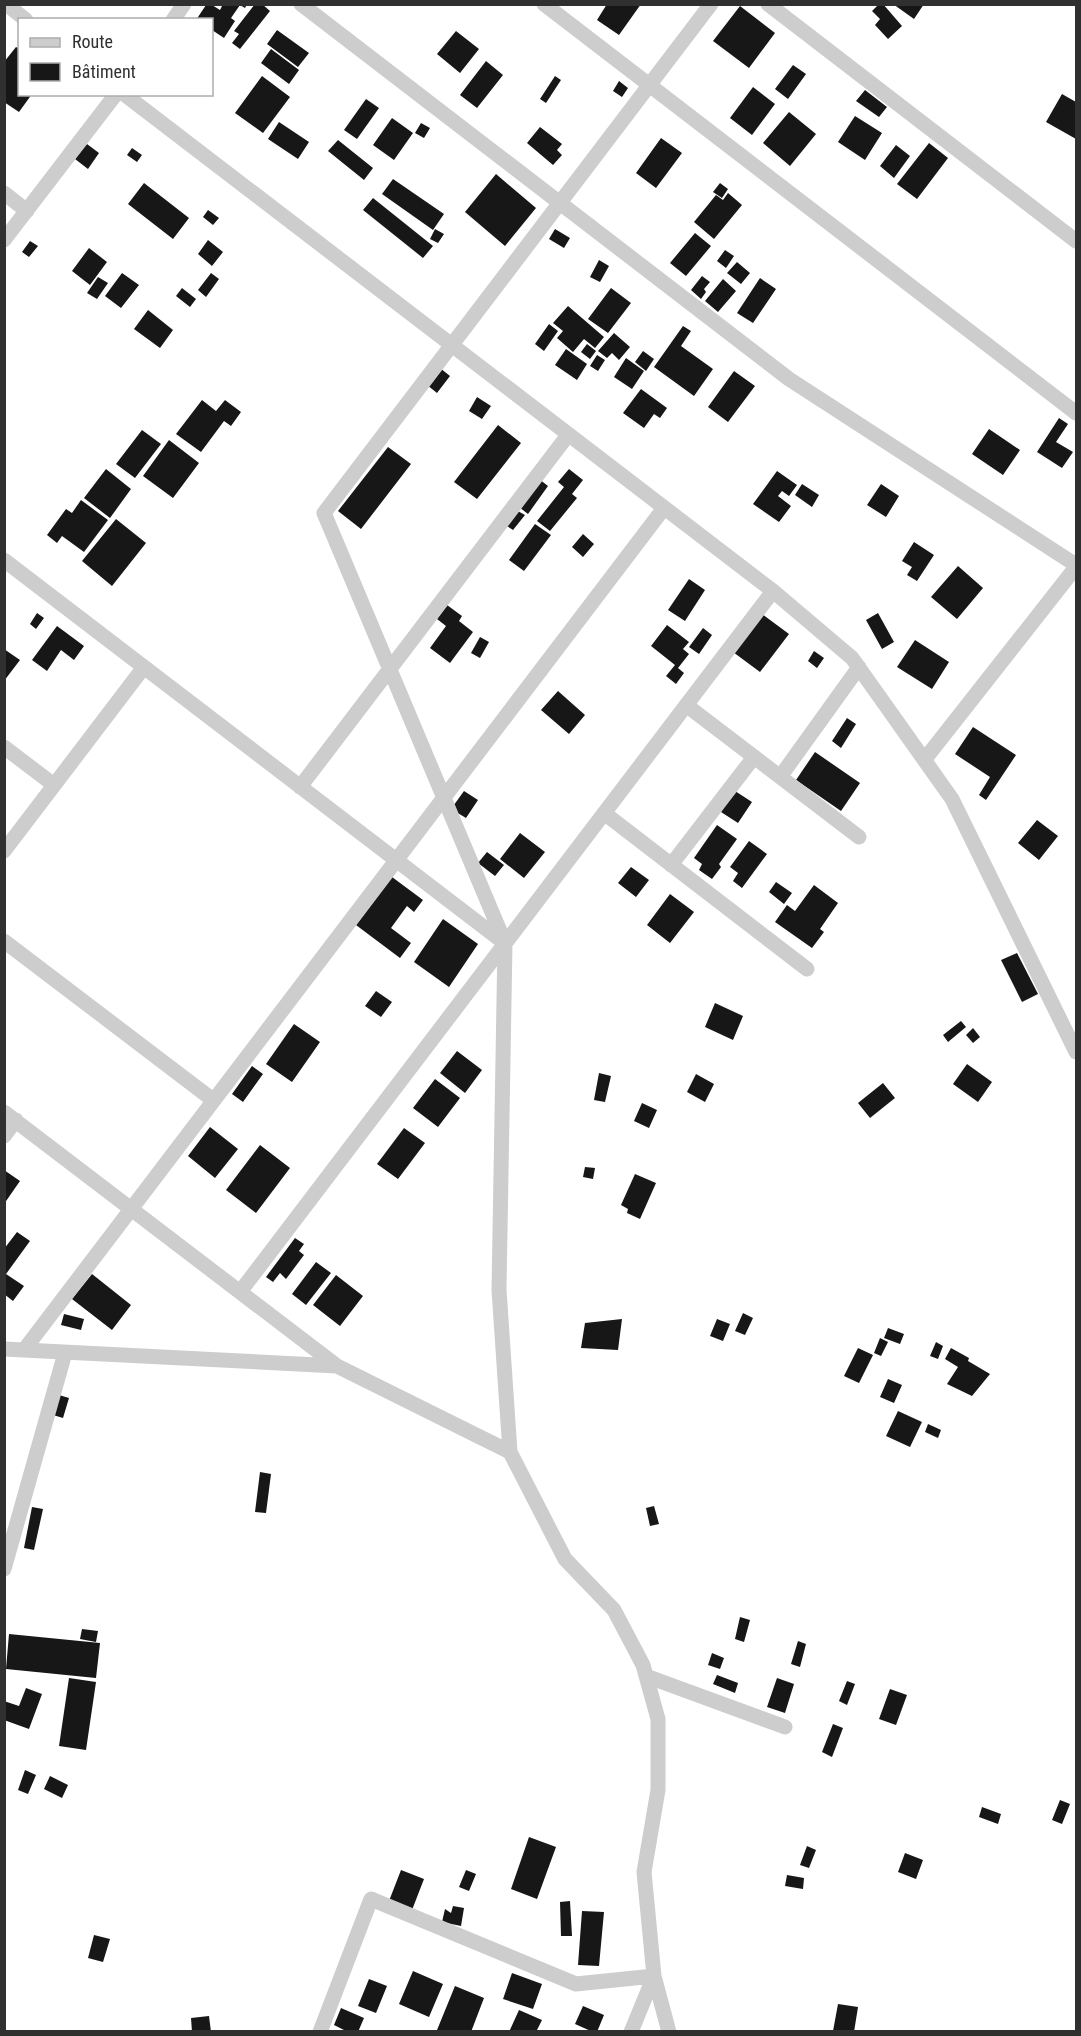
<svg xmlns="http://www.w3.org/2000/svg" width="1081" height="2036" font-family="'Roboto Condensed',sans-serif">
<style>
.building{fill:#171717}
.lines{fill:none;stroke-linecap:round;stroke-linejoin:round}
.street{stroke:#cdcdcd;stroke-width:15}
</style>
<rect width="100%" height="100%" fill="#fff"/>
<!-- building -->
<path class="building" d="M223,4h24l-2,4 -5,-3 -9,13 4,3 -11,17 -12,-8v-10h-16l10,-15h6l8,5z
M255,4h7l8,7 -30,38 -8,-6 7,-9 -5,-3z
M607,4h34l-22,31 -22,-15z
M879,4h4l19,22 -14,13 -13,-14 5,-6 -8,-8z
M893,4h31l-10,15z
M740,6l35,27 -26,35 -36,-27z
M277,30l32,23 -11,14 -31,-23z
M456,31l23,18 -19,24 -23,-19z
M16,47l4,2v45h12l-13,18 -15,-10v-40z
M271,49l28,21 -10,14 -28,-21z
M486,61l17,14 -26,33 -17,-13z
M793,65l13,9 -18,25 -13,-10z
M262,76l28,21 -27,36 -28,-20z
M555,76l6,4 -15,23 -6,-4z
M619,81l9,7 -6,9 -9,-6z
M753,87l22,17 -23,31 -22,-17z
M865,90l22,17 -8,10 -23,-16z
M1062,94l14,8v37l-30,-17z
M366,99l13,9 -22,31 -13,-9z
M789,112l27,22 -26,32 -27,-23z
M855,116l27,17 -17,27 -27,-18z
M392,118l21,15 -19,27 -21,-15z
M279,122l30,20 -11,17 -30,-20z
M421,123l9,5 -6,10 -9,-5z
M540,127l22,17 -5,6 5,5 -9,10 -26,-22z
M661,138l21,15 -26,35 -20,-15z
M338,140l35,28 -9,12 -36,-29z
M929,143l19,15 -31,41 -20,-15z
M87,144l12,9 -11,16 -13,-10z
M896,145l14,11 -16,22 -14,-12z
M132,148l10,7 -5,7 -10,-7z
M496,174l40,34 -31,38 -40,-34z
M393,179l51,35 -11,16 -51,-36z
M144,183l45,35 -16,21 -45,-35z
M720,183l8,6 -6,9 -9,-6z
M728,193l14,12 -28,34 -20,-17 22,-27 7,5z
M373,198l60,48 -10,12 -60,-48z
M208,210l11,8 -6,7 -10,-8z
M435,229l9,5 -6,9 -8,-4z
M555,229l15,9 -6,10 -15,-9z
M695,233l16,13 -25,30 -16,-13z
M208,240l15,12 -11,14 -14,-12z
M30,241l8,5 -9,11 -7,-5z
M89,248l18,14 -17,23 -18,-14z
M725,250l9,6 -8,12 -9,-7z
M599,260l10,6 -9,16 -10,-5z
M737,262l13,11 -9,11 -14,-11z
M122,273l17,12 -18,23 -16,-12z
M211,273l8,6 -13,18 -8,-7z
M702,276l8,6 -6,7 2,3 -5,7 -10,-9z
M98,277l10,6 -11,16 -10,-6z
M760,278l16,11 -23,34 -16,-10z
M723,279l13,12 -18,21 -13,-11z
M182,288l14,11 -6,8 -14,-11z
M611,288l20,15 -23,30 -20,-14z
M568,306l36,31 -9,11 -11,-9 -11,13 -16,-14 6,-7 -10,-8z
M148,310l25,20 -13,18 -26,-19z
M549,324l9,7 -14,20 -9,-7z
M683,326l8,5 -10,15 32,23 -19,27 -40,-29z
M614,333l16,14 -11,13 -7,-7 -5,5 -9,-7z
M587,344l9,7 -6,8 -9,-7z
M566,349l21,15 -10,16 -22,-15z
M643,351l11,8 -8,12 -11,-9z
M597,355l8,5 -7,11 -8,-5z
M626,358l18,13 -12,18 -18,-12z
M440,368l10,8 -13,17 -10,-8z
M734,371l21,15 -27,36 -20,-15z
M641,389l26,19 -7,10 -6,-4 -10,14 -21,-15z
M477,397l14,9 -9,13 -13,-8z
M202,400l14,11 9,-11 16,12 -10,14 -7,-5 -23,31 -25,-18z
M1059,418l9,6 -12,18 17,10 -11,16 -25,-16z
M498,425l23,18 -44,56 -23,-17z
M989,429l31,21 -17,25 -31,-21z
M142,430l19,14 -26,34 -19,-14z
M169,440l30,23 -26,35 -30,-22z
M388,447l23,17 -50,65 -23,-18z
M106,469l25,20 -21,29 -26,-20z
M569,469l14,11 -11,14 5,4 -27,33 -13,-10 27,-34 -6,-5z
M777,471l20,14 -8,11 -7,-5 -4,5 13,10 -12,16 -26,-18z
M539,479l9,7 -20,28 -9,-7z
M802,484l17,11 -7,12 -17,-12z
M881,484l18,12 -13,21 -19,-12z
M81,500l27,20 -24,32 -22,-16 -5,7 -10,-8 19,-26 6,4z
M516,510l9,5 -12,15 -9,-6z
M116,519l30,24 -34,43 -30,-25z
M535,524l16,11 -27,36 -15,-11z
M583,534l11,10 -11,13 -11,-10z
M914,542l20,13 -17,26 -10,-6 5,-8 -10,-6z
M958,566l25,22 -26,31 -26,-22z
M689,579l16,11 -20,31 -17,-11z
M447,605l15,11 -3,5 14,11 -23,31 -20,-15 16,-22 -9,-7z
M37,613l7,5 -8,11 -6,-5z
M878,613l16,29 -12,7 -16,-29z
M762,614l27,20 -29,38 -27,-20z
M667,625l22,17 -6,7 6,5 -11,14 6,5 -8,11 -10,-8 9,-11 -24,-19z
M57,626l27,20 -10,14 -13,-10 -14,21 -15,-11z
M703,628l9,7 -13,19 -10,-7z
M480,637l9,5 -9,16 -9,-5z
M915,640l34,22 -17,27 -35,-22z
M4,649l16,11 -16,21z
M814,651l10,7 -7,10 -9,-7z
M558,691l27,24 -16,19 -28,-24z
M847,718l9,6 -15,24 -9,-7z
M973,727l43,28 -30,45 -7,-5 11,-18 -35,-23z
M815,752l45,31 -19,28 -45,-31z
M464,791l14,9 -12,18 -15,-9z
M735,791l17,11 -14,21 -17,-11z
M1037,820l21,16 -19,24 -21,-17z
M717,825l20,14 -18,25 2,3 -9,12 -13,-9 3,-6 -8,-6z
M520,833l25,19 -21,26 -24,-19z
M749,841l18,13 -25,34 -9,-7 5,-8 -8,-6z
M487,852l17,13 -9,11 -17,-13z
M631,867l18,13 -13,17 -18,-14z
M392,877l31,23 -9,12 -7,-6 -16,22 20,15 -11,15 -44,-33z
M776,882l16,11 -8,11 -15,-12z
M814,885l24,18 -18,26 4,3 -12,16 -37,-26 12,-17 8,6z
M670,894l24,18 -24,31 -23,-18z
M443,919l35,25 -29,43 -35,-25z
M1017,953l21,41 -16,8 -21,-42z
M376,991l16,11 -11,15 -16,-11z
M715,1003l28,13 -10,24 -28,-13z
M961,1021l5,6 -18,15 -5,-7z
M294,1024l26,18 -28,40 -26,-18z
M973,1028l7,9 -7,6 -7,-8z
M457,1051l25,19 -17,23 -25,-20z
M967,1064l25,18 -14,20 -25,-18z
M252,1066l11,8 -20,28 -11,-8z
M599,1073l12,3 -6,26 -11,-2z
M696,1074l18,10 -9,18 -18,-10z
M435,1079l25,19 -22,29 -25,-19z
M883,1083l12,15 -25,20 -12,-15z
M642,1103l15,7 -8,18 -15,-7z
M210,1127l28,22 -23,29 -27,-22z
M404,1128l21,15 -27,36 -21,-15z
M260,1145l30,23 -34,45 -30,-23z
M585,1167l10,1 -2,11 -10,-2z
M4,1170l16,11 -16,23z
M635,1174l21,9 -16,36 -13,-6 1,-4 -7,-4z
M17,1232l13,9 -24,33 18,12 -11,15 -9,-7v-45z
M295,1238l9,6 -5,7 5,4 -18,24 -6,-6 -7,9 -7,-5z
M316,1262l15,11 -25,32 -14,-11z
M92,1274l39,31 -19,25 -40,-31z
M336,1275l27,21 -23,30 -27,-21z
M743,1313l10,5 -8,17 -10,-4z
M64,1314l20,5 -3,11 -20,-5z
M622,1319l-4,31 -37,-2 4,-25z
M717,1319l13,5 -7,17 -13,-5z
M888,1328l16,6 -4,10 -16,-6z
M880,1338l8,4 -7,14 -7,-3z
M936,1342l7,4 -5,13 -8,-3z
M858,1348l15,7 -14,28 -15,-7z
M951,1348l18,10 -1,3 22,13 -18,22 -25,-12 11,-17 -13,-8z
M888,1379l14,6 -8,18 -14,-6z
M59,1395l10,3 -6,20 -10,-3z
M898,1411l24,11 -12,25 -24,-11z
M928,1424l13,6 -3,8 -13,-6z
M260,1472l11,2 -5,39 -11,-1z
M654,1506l5,18 -9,2 -4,-18z
M32,1507l11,2 -9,41 -10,-2z
M740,1617l10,3 -6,22 -9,-3z
M82,1629l16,2 -2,11 -16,-3z
M9,1634l91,9 -4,35 -90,-9z
M798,1641l8,3 -6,23 -9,-3z
M712,1653l12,5 -4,11 -12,-4z
M717,1675l21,8 -3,10 -22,-9z
M69,1678l27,4 -10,68 -27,-4z
M777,1678l17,6 -9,29 -18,-6z
M847,1681l8,3 -8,21 -8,-4z
M26,1688l16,6 -13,35 -25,-9v-19l15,5z
M890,1689l17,6 -11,30 -17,-6z
M833,1724l10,4 -11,29 -10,-5z
M25,1770l11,5 -8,19 -10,-4z
M50,1776l18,9 -6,13 -18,-9z
M1060,1800l10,4 -8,20 -10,-4z
M982,1807l19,7 -3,10 -19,-7z
M529,1837l27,10 -19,52 -26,-10z
M807,1846l9,4 -7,18 -9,-3z
M905,1853l18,7 -7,19 -18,-7z
M401,1870l23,9 -12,31 -23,-9z
M466,1870l10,4 -7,17 -10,-4z
M787,1875l17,3 -1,11 -18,-3z
M570,1901l2,35h-11l-1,-34z
M453,1906l11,2 -3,18 -19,-4 3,-13 6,4z
M582,1911l22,1 -5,54 -21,-1z
M94,1935l16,4 -7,23 -15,-4z
M413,1971l30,13 -14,33 -30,-13z
M512,1973l30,11 -9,25 -30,-10z
M369,1979l18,7 -11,27 -18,-7z
M455,1986l29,12 -13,34 -34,-2z
M838,2004l20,3 -4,25 -21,-1z
M583,2006l21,9 -7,17h-4l-18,-8z
M341,2008l23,10 -6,14h-10l-14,-7z
M519,2010l23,10 -6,12h-27z
M209,2016l2,16h-19l-1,-14z"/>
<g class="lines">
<!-- street -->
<path class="street" d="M6,4l20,16
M301,4l488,375 287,186
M544,4l532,409
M768,4l308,237
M173,20l11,-16
M124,94l649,497 79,67 100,141 124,253
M4,193l23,18
M4,240l112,-146
M4,560l498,381
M686,705l173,132
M4,747l50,38
M925,759l151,-192
M780,777l79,-110
M300,787l268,-352
M604,813l203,156
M4,851l140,-184
M671,865l83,-108
M4,941l209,159
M4,1112l333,254 173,86
M4,1136l12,-16
M240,1292l533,-701
M4,1349l333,17
M24,1350l640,-842
M4,1569l61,-216
M646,1676l139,51
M320,2032l51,-133 205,85 78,-8 -23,56
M669,2032l-15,-56 -10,-104 14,-82v-71l-15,-54 -29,-55 -49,-51 -55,-107 -11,-162 6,-347 -181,-430 387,-509"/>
</g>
<!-- border -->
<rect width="1081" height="2036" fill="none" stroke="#303030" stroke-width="12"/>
<!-- legend -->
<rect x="18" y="18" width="195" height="78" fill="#ffffff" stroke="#acacac" stroke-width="1.5"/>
<rect x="30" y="38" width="30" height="9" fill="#cdcdcd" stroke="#acacac" stroke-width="1.5"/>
<text x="72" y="48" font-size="18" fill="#303030">Route</text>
<rect x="30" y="63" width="30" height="18" fill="#171717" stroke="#acacac" stroke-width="1.5"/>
<text x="72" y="78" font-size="18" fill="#303030">Bâtiment</text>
</svg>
